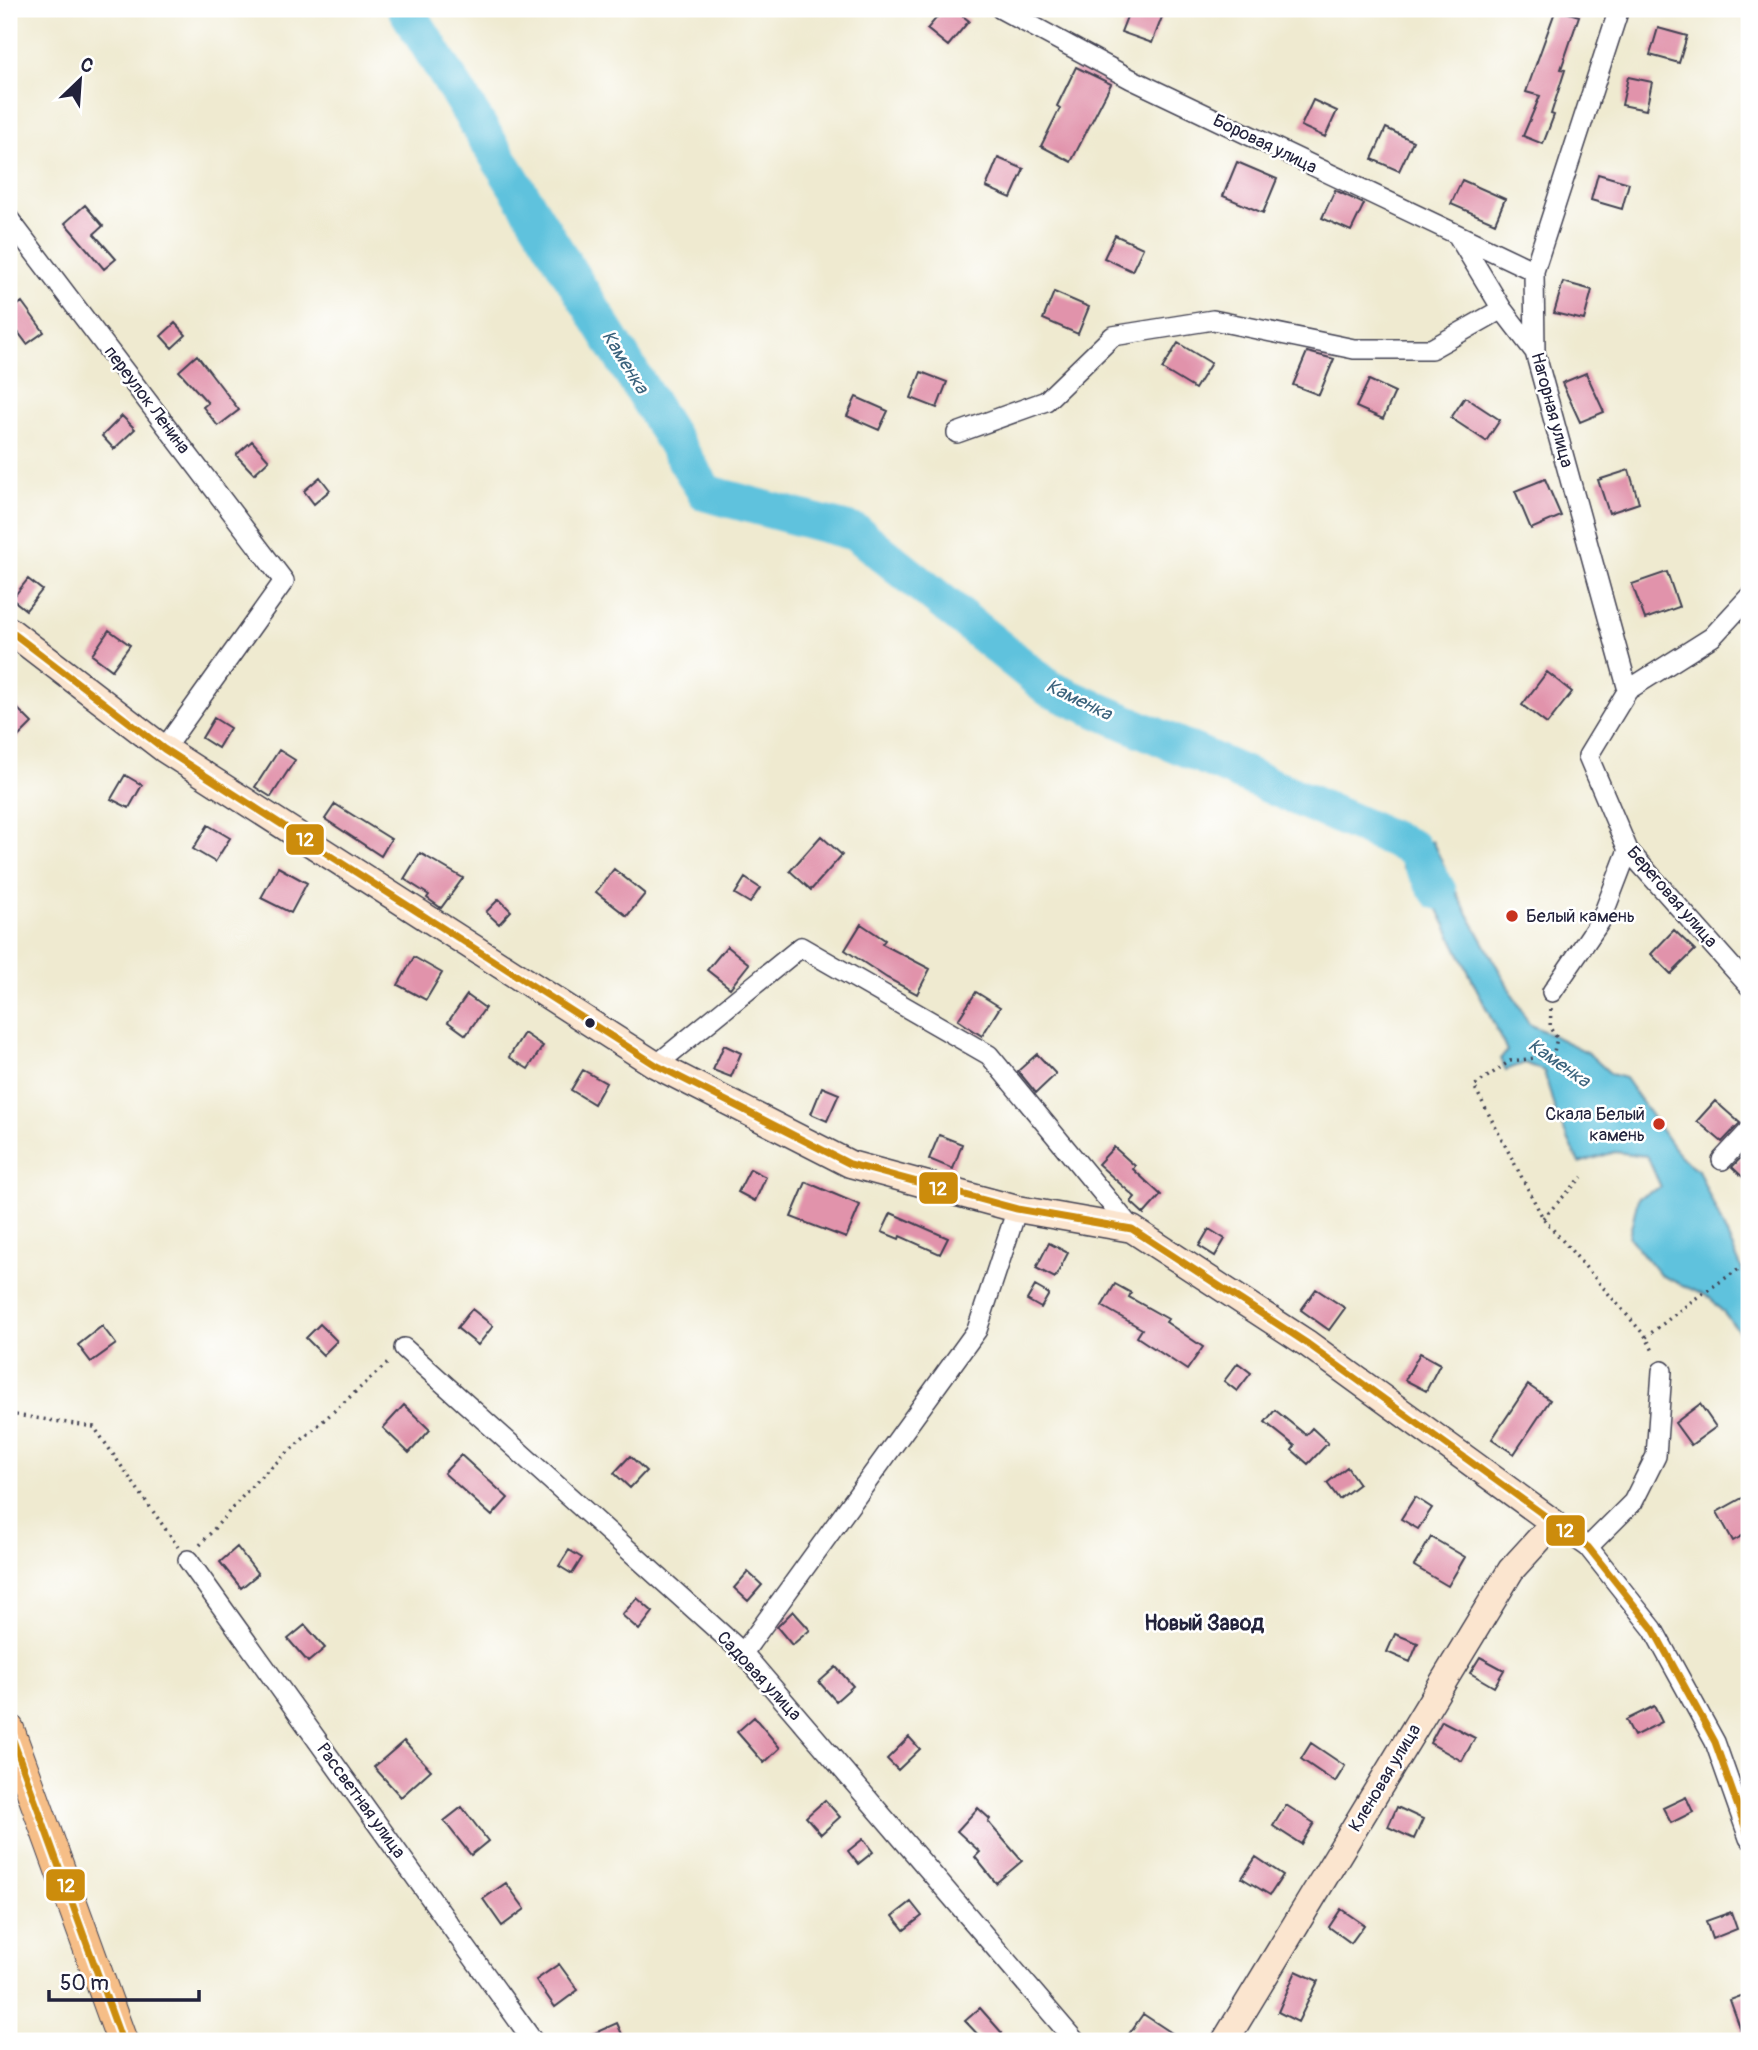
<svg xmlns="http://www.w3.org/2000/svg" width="1758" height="2050" font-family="Pangolin,sans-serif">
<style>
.water{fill:#5fc2dd;stroke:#40728c;stroke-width:2}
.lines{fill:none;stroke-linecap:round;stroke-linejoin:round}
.river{stroke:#5fc2dd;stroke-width:37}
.building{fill:#e193ab}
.street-casing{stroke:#414051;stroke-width:22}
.secondary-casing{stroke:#414051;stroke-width:29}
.primary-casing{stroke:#414051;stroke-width:32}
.path{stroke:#414051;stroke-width:3.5;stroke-dasharray:2 5;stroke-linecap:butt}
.street{stroke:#fff;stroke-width:19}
.secondary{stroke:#fbe5cf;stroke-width:26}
.primary{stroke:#f6be87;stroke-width:30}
.bus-1-casing{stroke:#fff;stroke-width:12}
.bus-1{stroke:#cc8c0c;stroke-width:7}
.poi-dot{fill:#c8321e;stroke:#fff;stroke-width:2.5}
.bus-dot{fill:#22223b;stroke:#fff;stroke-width:2.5}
.labels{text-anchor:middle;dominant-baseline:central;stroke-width:5;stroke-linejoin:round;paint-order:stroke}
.street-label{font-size:18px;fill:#22223b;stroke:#fff}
.poi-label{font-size:18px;fill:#22223b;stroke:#fff;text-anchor:start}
.water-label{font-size:19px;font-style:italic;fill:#3a627c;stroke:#fff}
.quarter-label{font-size:21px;font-weight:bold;fill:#22223b;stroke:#fff}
.line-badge{stroke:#fff;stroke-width:2.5}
.badge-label{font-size:19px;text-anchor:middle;font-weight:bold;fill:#fff}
</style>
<rect width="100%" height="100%" fill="#fff"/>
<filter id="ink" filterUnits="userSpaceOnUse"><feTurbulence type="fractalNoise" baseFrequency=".0143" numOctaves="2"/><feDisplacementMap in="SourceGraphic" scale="14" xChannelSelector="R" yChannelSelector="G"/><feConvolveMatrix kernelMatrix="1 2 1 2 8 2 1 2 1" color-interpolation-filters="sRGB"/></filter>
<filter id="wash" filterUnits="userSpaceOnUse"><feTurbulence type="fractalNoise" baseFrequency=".00686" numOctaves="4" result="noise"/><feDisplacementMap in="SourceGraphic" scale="28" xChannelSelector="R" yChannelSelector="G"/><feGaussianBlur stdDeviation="1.57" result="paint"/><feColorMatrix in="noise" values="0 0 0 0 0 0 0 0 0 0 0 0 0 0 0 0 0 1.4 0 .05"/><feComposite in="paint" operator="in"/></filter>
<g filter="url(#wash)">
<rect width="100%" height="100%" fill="#efead0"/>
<!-- water -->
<path class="water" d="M1432,841l26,55 71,128 58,28 24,22 14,4 56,80 17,12 51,115v58l-38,-45 -51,-23 -31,-38 9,-39 23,-11 -14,-31 -32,-4 -36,11 -24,-52 -11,-40 -19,-8 -19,7 -6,-11 7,-8 -77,-158 -28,-26 10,-19z"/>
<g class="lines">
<!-- river -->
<path class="river" d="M406,9l300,484 151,40 193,156 362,159 26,43"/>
</g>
<g id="blocks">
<!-- building -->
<path class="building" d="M944,9h10l15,12 -21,25 -21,-17z
M1130,9h10l22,8 -10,26 -31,-11z
M1556,9l23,7 -18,53 4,1 -14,44 3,1 -11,29 -20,-8 17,-40 -14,-4z
M1658,28l29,8 -8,27 -29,-8z
M1076,67l35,17 -40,78 -30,-16 19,-38 -3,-2z
M1628,77l24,5 -6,28 -24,-5z
M1313,100l24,11 -12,26 -24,-11z
M1386,128l27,13 -14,30 -27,-12z
M998,158l26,11 -13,29 -25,-11z
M1237,162l40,17 -14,34 -40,-17z
M1598,174l31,9 -7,26 -31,-9z
M1462,180l43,19 -10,24 -44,-19z
M1335,190l29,14 -13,27 -29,-13z
M85,205l18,21 -9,8 22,25 -12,10 -39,-46z
M1115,235l28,13 -11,23 -28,-13z
M1563,282l29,8 -8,30 -30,-7z
M1054,292l35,15 -11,27 -35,-15z
M22,302l22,30 -17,12 -18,-24v-8z
M175,323l11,12 -14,13 -11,-12z
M1178,343l33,20 -16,26 -33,-20z
M1307,352l27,7 -15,36 -26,-10z
M197,355l42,55 -21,16 -15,-19 5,-4 -29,-32z
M921,372l26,10 -10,26 -26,-10z
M1586,373l18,39 -24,10 -18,-39z
M1369,380l26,12 -12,27 -27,-12z
M856,397l32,14 -9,19 -32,-14z
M1465,397l35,23 -14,21 -35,-23z
M122,416l13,13 -21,20 -12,-13z
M252,441l17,19 -15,14 -18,-19z
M1629,470l10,33 -30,10 -11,-33z
M320,477l10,13 -16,14 -10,-13z
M1545,479l16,37 -30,13 -16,-38z
M1667,572l12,35 -34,12 -13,-35z
M28,579l14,11 -16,20 -14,-11z
M109,630l21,15 -18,25 -20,-15z
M1547,672l25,20 -25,32 -25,-19z
M9,700l23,23 -23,23z
M214,718l16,10 -12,20 -16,-10z
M279,750l16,10 -24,37 -16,-10z
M125,775l17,10 -13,23 -18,-9z
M335,804l56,35 -10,17 -56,-37z
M208,825l22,13 -15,24 -22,-13z
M821,836l21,19 -31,35 -21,-19z
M420,853l43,25 -22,30 -14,-10 2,-3 -25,-16z
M278,867l29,16 -16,30 -30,-15z
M614,869l31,25 -18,22 -31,-24z
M745,878l15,10 -10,15 -15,-9z
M499,899l12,12 -12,13 -13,-12z
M861,924l24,16 -3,4 48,25 -13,25 -30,-16 -42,-28z
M1674,930l21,20 -24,24 -20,-20z
M727,946l22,18 -19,24 -23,-18z
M414,957l28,16 -16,27 -28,-15z
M976,992l24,15 -18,29 -24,-16z
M467,995l18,13 -19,27 -18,-13z
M524,1033l19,13 -15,23 -19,-12z
M724,1045l17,8 -10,24 -18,-7z
M1037,1054l19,20 -20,19 -18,-22z
M583,1070l23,13 -12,21 -23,-14z
M822,1087l17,7 -12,27 -16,-7z
M1715,1101l25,22 -18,19 -25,-21z
M939,1135l23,9 -9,25 -24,-10z
M1114,1147l21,19 -2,3 28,26 -17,19 -13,-12 4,-5 -37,-33z
M1749,1149v34l-17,-16z
M750,1169l16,8 -11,24 -17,-9z
M806,1182l54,23 -14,33 -55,-21z
M891,1213l57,25 -8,16 -40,-18 -1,3 -17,-7z
M1209,1229l16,10 -10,17 -16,-10z
M1049,1243l19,10 -13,25 -19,-10z
M1115,1284l16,9 -2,4 39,22 -2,3 37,25 -16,23 -50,-33 5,-8 -40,-23z
M1035,1286l14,8 -8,14 -14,-8z
M1316,1289l29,19 -16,22 -28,-20z
M472,1309l21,17 -15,19 -21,-17z
M320,1324l17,17 -14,14 -17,-17z
M102,1326l14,18 -25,18 -13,-17z
M1420,1353l20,11 -14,27 -21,-11z
M1238,1363l13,10 -14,18 -13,-10z
M1528,1385l22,15 -36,54 -22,-15z
M1700,1404l16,23 -25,18 -16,-22z
M404,1405l26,25 -21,23 -26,-25z
M1275,1410l31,25 6,-7 16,15 -20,21 -16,-14 3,-4 -30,-24z
M461,1455l47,43 -16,18 -48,-43z
M630,1456l16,15 -16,17 -16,-15z
M1347,1467l12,17 -20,15 -12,-16z
M1415,1497l17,11 -14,21 -17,-10z
M1744,1497l5,9v26l-16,9 -16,-29z
M1431,1537l34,20 -17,29 -34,-20z
M237,1547l21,27 -17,14 -21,-26z
M569,1550l13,8 -10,16 -13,-8z
M748,1572l14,13 -14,16 -14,-13z
M637,1598l16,14 -14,18 -17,-15z
M793,1611l17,19 -18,15 -15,-18z
M305,1625l20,23 -17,14 -20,-23z
M1395,1634l23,9 -8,19 -23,-10z
M1480,1657l24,13 -10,17 -24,-14z
M836,1667l17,19 -17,15 -17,-19z
M1654,1706l8,16 -28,14 -8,-16z
M754,1717l26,31 -16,15 -27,-31z
M1442,1721l33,17 -13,23 -32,-18z
M909,1737l11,12 -22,21 -11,-11z
M404,1741l27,29 -30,27 -27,-30z
M1311,1743l34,23 -10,16 -34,-23z
M1686,1797l7,15 -22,11 -8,-15z
M825,1800l15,17 -19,17 -15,-17z
M1286,1805l28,18 -13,21 -28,-18z
M462,1807l26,34 -17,14 -27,-34z
M1397,1807l26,12 -9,20 -26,-12z
M978,1808l12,11 -2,3 34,39 -26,22 -21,-26 5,-5 -23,-21z
M863,1839l10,13 -15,12 -10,-13z
M1256,1857l27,18 -13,20 -28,-17z
M506,1883l19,26 -23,17 -19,-27z
M911,1902l11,14 -18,14 -11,-14z
M1341,1909l23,16 -13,18 -22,-16z
M1731,1912l6,17 -25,10 -6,-18z
M559,1964l19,26 -23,17 -19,-27z
M1296,1971l22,10 -20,41 -20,-10z
M1749,1993v48h-4l-15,-41z
M980,2008l22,25 -9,8h-9l-19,-20z
M1143,2014l41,27h-60z
M617,2023l8,18h-48z"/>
</g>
</g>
<g filter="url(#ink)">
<use href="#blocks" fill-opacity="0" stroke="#414051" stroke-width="2"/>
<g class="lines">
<!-- street casing -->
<g class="street-casing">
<path id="street" d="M1001,9l130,70 403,192
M1619,9l-85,262 1,81 93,338
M9,219l275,362 -120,168
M1458,236l44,73 33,43
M957,433l89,-32 67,-65 100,-16 141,29h77l71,-40
M1749,597l-37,40 -84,53 -40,66 40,94 121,136
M1552,992l49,-72 27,-70
M656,1065l145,-118 188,108 143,174
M1722,1160l27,-29
M404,1348l339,305 332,388
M1554,1523l34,24 65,82 62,113 34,96
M1588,1547l45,-45 23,-46 6,-85
M188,1560l345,481
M743,1653l234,-323 40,-121"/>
</g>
<!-- secondary casing -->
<g class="secondary-casing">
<path id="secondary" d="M9,630l155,119 492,316 194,99 167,45 115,20 176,115 246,179 -43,47 -286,471"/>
</g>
<!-- primary casing -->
<g class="primary-casing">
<path id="primary" d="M9,1729l113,312"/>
</g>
<!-- path -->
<path class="path" d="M1551,1009l-1,19 7,10 -4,18 -43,5 -36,25 69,132 103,119 8,16
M1543,1218l39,-41
M1646,1337l46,-36 57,-39
M9,1414l85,13 84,120
M200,1545l57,-65 133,-119"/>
<!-- street -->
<use href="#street" class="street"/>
<!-- secondary -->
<use href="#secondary" class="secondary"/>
<!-- primary -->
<use href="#primary" class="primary"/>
<!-- bus-1 casing -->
<g class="bus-1-casing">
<path id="bus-1" d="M9,630l155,119 492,316 194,99 167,45 115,20 176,115 280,203 65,82 62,113 34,96
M9,1729l113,312"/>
</g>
<!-- bus-1 -->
<use href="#bus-1" class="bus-1"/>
</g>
</g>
<!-- markers -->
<g class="poi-dot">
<circle cx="1512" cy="916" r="7"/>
<circle cx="1659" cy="1124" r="7"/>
</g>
<circle class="bus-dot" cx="590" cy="1023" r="6"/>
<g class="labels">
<!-- street labels -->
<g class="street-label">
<text transform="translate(1265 144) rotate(26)">Боровая улица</text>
<text transform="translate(147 400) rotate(53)">переулок Ленина</text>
<text transform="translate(1552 410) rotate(75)">Нагорная улица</text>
<text transform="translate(1672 897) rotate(49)">Береговая улица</text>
<text transform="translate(759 1676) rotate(47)">Садовая улица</text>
<text transform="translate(1385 1778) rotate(-59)">Кленовая улица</text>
<text transform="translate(361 1801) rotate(54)">Рассветная улица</text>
</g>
<!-- poi labels -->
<g class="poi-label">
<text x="1526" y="916">Белый камень</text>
<text x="1645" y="1114" text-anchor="end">Скала Белый<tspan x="1645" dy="21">камень</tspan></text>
</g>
<!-- water labels -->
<g class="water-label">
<text transform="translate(625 362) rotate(58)">Каменка</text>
<text transform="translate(1079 700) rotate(26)">Каменка</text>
<text transform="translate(1559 1063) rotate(35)">Каменка</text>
</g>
<!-- quarter labels -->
<g class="quarter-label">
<text x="1204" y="1623">Новый Завод</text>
</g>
</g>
<g class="line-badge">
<rect x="285" y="823" width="40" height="33" rx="7" fill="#cc8c0c"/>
<rect x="918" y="1171" width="41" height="34" rx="7" fill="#cc8c0c"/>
<rect x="1545" y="1514" width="41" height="33" rx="7" fill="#cc8c0c"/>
<rect x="45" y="1868" width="41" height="34" rx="7" fill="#cc8c0c"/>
</g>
<g class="badge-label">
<text x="305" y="846">12</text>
<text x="938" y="1195">12</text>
<text x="1565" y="1537">12</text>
<text x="66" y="1892">12</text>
</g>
<!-- margin -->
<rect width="1758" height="2050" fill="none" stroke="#fff" stroke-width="35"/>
<!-- north arrow -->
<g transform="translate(80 80) rotate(25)" stroke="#ffffff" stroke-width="5" paint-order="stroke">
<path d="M0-5L12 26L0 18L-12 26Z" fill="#22223b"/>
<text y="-10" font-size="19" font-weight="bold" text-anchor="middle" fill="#22223b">С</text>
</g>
<!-- scale -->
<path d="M49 1990v10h150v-10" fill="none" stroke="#22223b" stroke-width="3.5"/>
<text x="60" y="1990" font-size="21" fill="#22223b" stroke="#ffffff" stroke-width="5" paint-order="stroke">50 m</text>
</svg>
